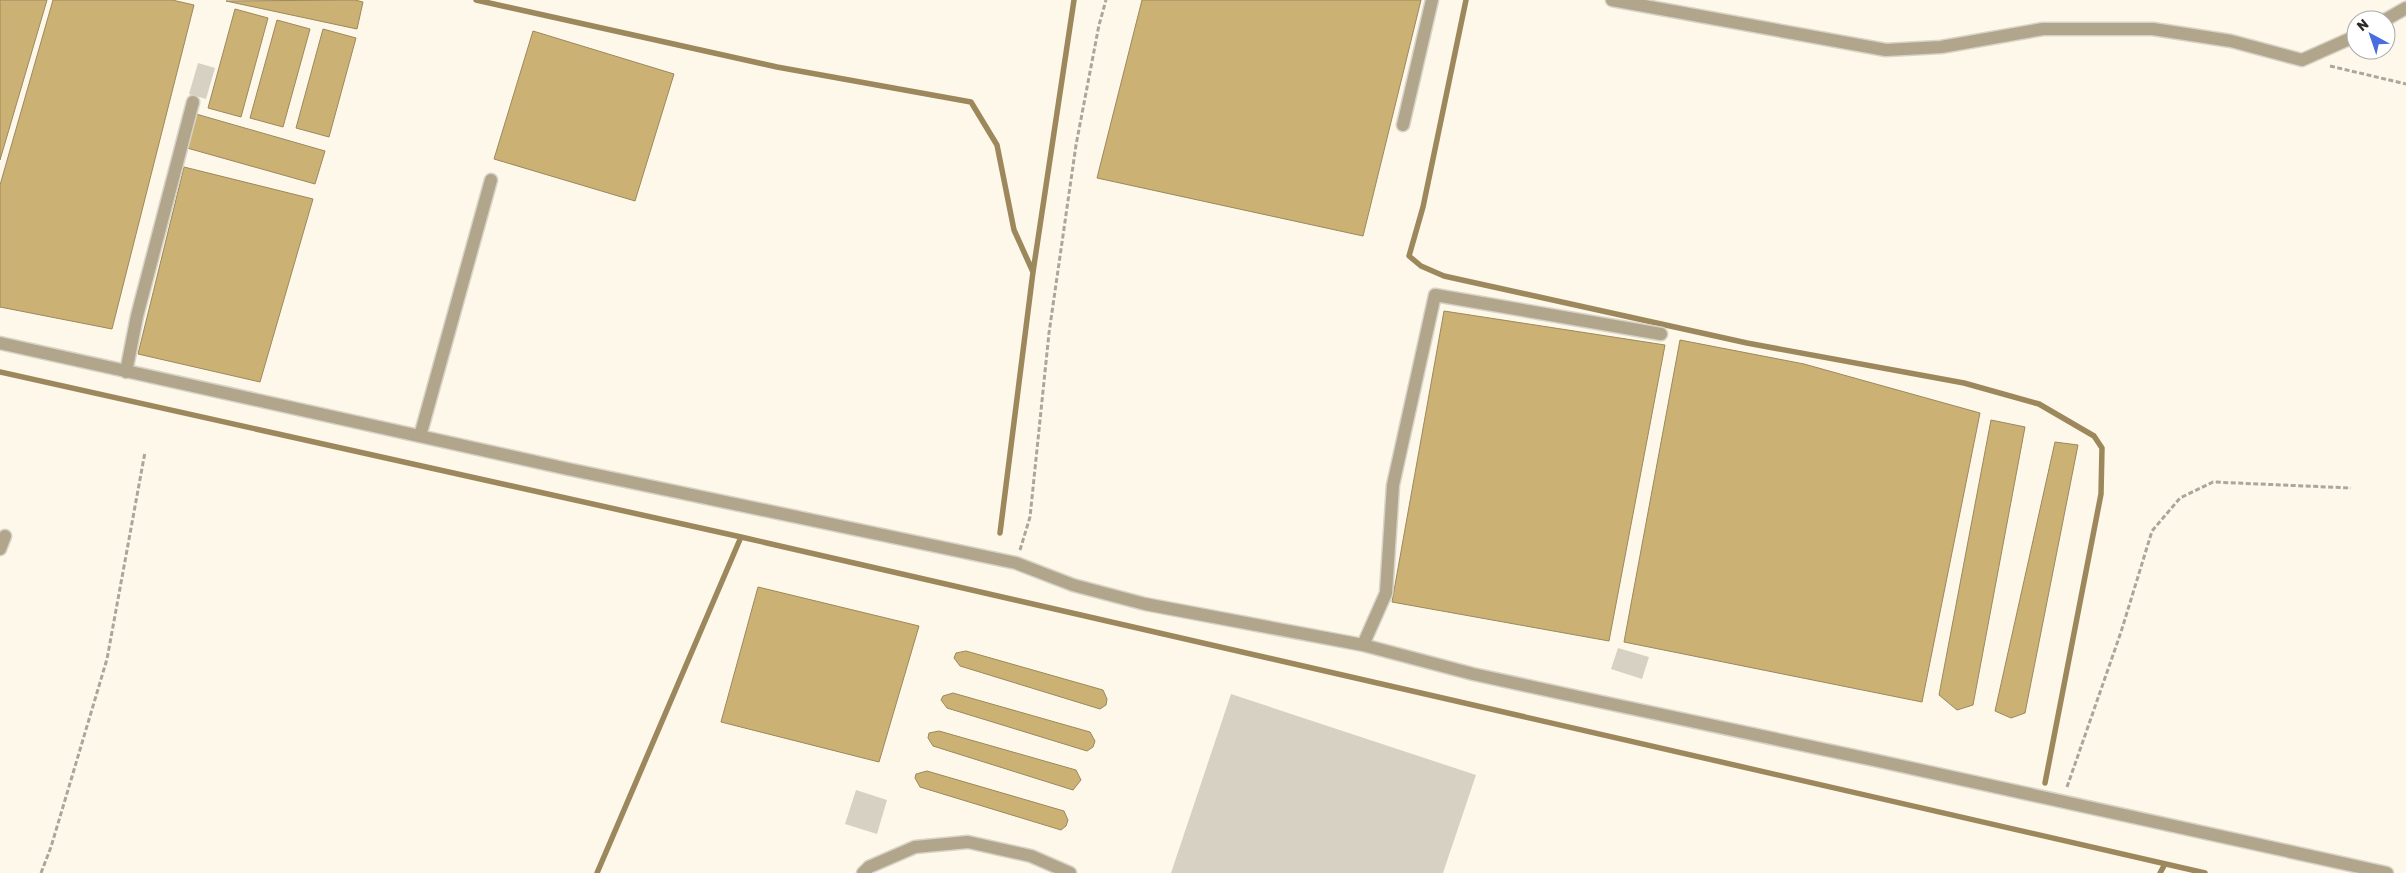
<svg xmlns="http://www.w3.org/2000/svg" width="2406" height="873" font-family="Rubik,sans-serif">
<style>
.water{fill:#cbb173;stroke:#9c885c}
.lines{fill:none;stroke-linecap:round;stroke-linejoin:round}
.stream{stroke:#9c885c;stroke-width:5.5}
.building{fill:#d7d1c4}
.minor-casing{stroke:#d8d3c7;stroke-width:15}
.path{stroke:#aaa69b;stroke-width:3;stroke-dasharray:5 2.5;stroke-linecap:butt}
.minor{stroke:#b1a68c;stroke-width:12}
</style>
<rect width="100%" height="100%" fill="#fef8ea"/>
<!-- water -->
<path class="water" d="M0,0h47l-47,160z
M53,0h119l22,5 -82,324 -112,-22v-122z
M355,0l8,2 -6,27 -131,-28z
M1142,0h279l-58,236 -266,-58z
M235,9l33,9 -27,99 -33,-9z
M277,20l33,9 -27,98 -33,-9z
M323,29l33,9 -27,99 -33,-9z
M533,31l141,43 -39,127 -141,-42z
M196,114l129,37 -10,33 -128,-36z
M184,167l129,32 -53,183 -122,-28z
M1444,311l221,34 -56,296 -217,-39z
M1680,340l124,24 176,49 -58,289 -298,-60z
M1991,420l34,7 -52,278 -16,5 -18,-15z
M2055,442l23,3 -53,268 -14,5 -16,-7z
M758,587l161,39 -40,136 -158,-40z
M966,651l137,39 4,9 -1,6 -6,4 -140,-43 -6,-8 2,-5z
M953,693l137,39 5,9 -2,6 -6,4 -140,-43 -6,-8 2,-4z
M939,731l137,39 5,10 -8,10 -140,-44 -5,-8 1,-5z
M927,771l137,40 4,9 -2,6 -5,4 -141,-43 -5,-9 1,-4z"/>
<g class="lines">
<!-- stream -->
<path class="stream" d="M476,0l301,67 194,35 26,43 17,85 19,42
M1466,0l-43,207 -14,49 12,10 23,10 303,67 217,40 75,21 55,32 8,12 -1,46 -56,289
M0,372l741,165 1464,336
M1000,533l33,-261 41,-272
M597,873l144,-336
M2160,873l5,-9"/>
</g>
<!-- building -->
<path class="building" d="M198,63l17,5 -9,31 -17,-5z
M1618,648l31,9 -7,22 -31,-10z
M1231,694l245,81 -33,98h-272z
M856,790l31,10 -10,34 -32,-10z"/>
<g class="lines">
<!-- minor casing -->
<g class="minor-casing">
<path id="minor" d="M1612,0l274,50 55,-3 102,-18h110l78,12 71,19 54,-24
M2385,20l21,-12
M1403,125l29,-125
M0,343l568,126 448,94 57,22 72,19 218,41 110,29 124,27 277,59 513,113
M126,372l11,-56 56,-214
M420,436l71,-256
M0,549l5,-13
M1363,645l23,-52 7,-108 42,-190 226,39
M863,873l6,-6 46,-20 53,-5 63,14 39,17"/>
</g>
<!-- path -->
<path class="path" d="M2330,66l76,18
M1020,550l10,-33 19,-184 27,-188 23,-120 7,-25
M2067,787l54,-155 31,-101 28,-33 33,-16 138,6
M41,873l10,-26 56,-188 38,-207"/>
<!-- minor -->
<use href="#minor" class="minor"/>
</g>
<!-- north arrow -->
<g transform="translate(2371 35) rotate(320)"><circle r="24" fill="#ffffff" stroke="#abaaa8"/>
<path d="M0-4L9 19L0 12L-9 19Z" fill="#496cdf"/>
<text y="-8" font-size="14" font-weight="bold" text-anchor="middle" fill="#2d2a25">N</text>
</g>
</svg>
